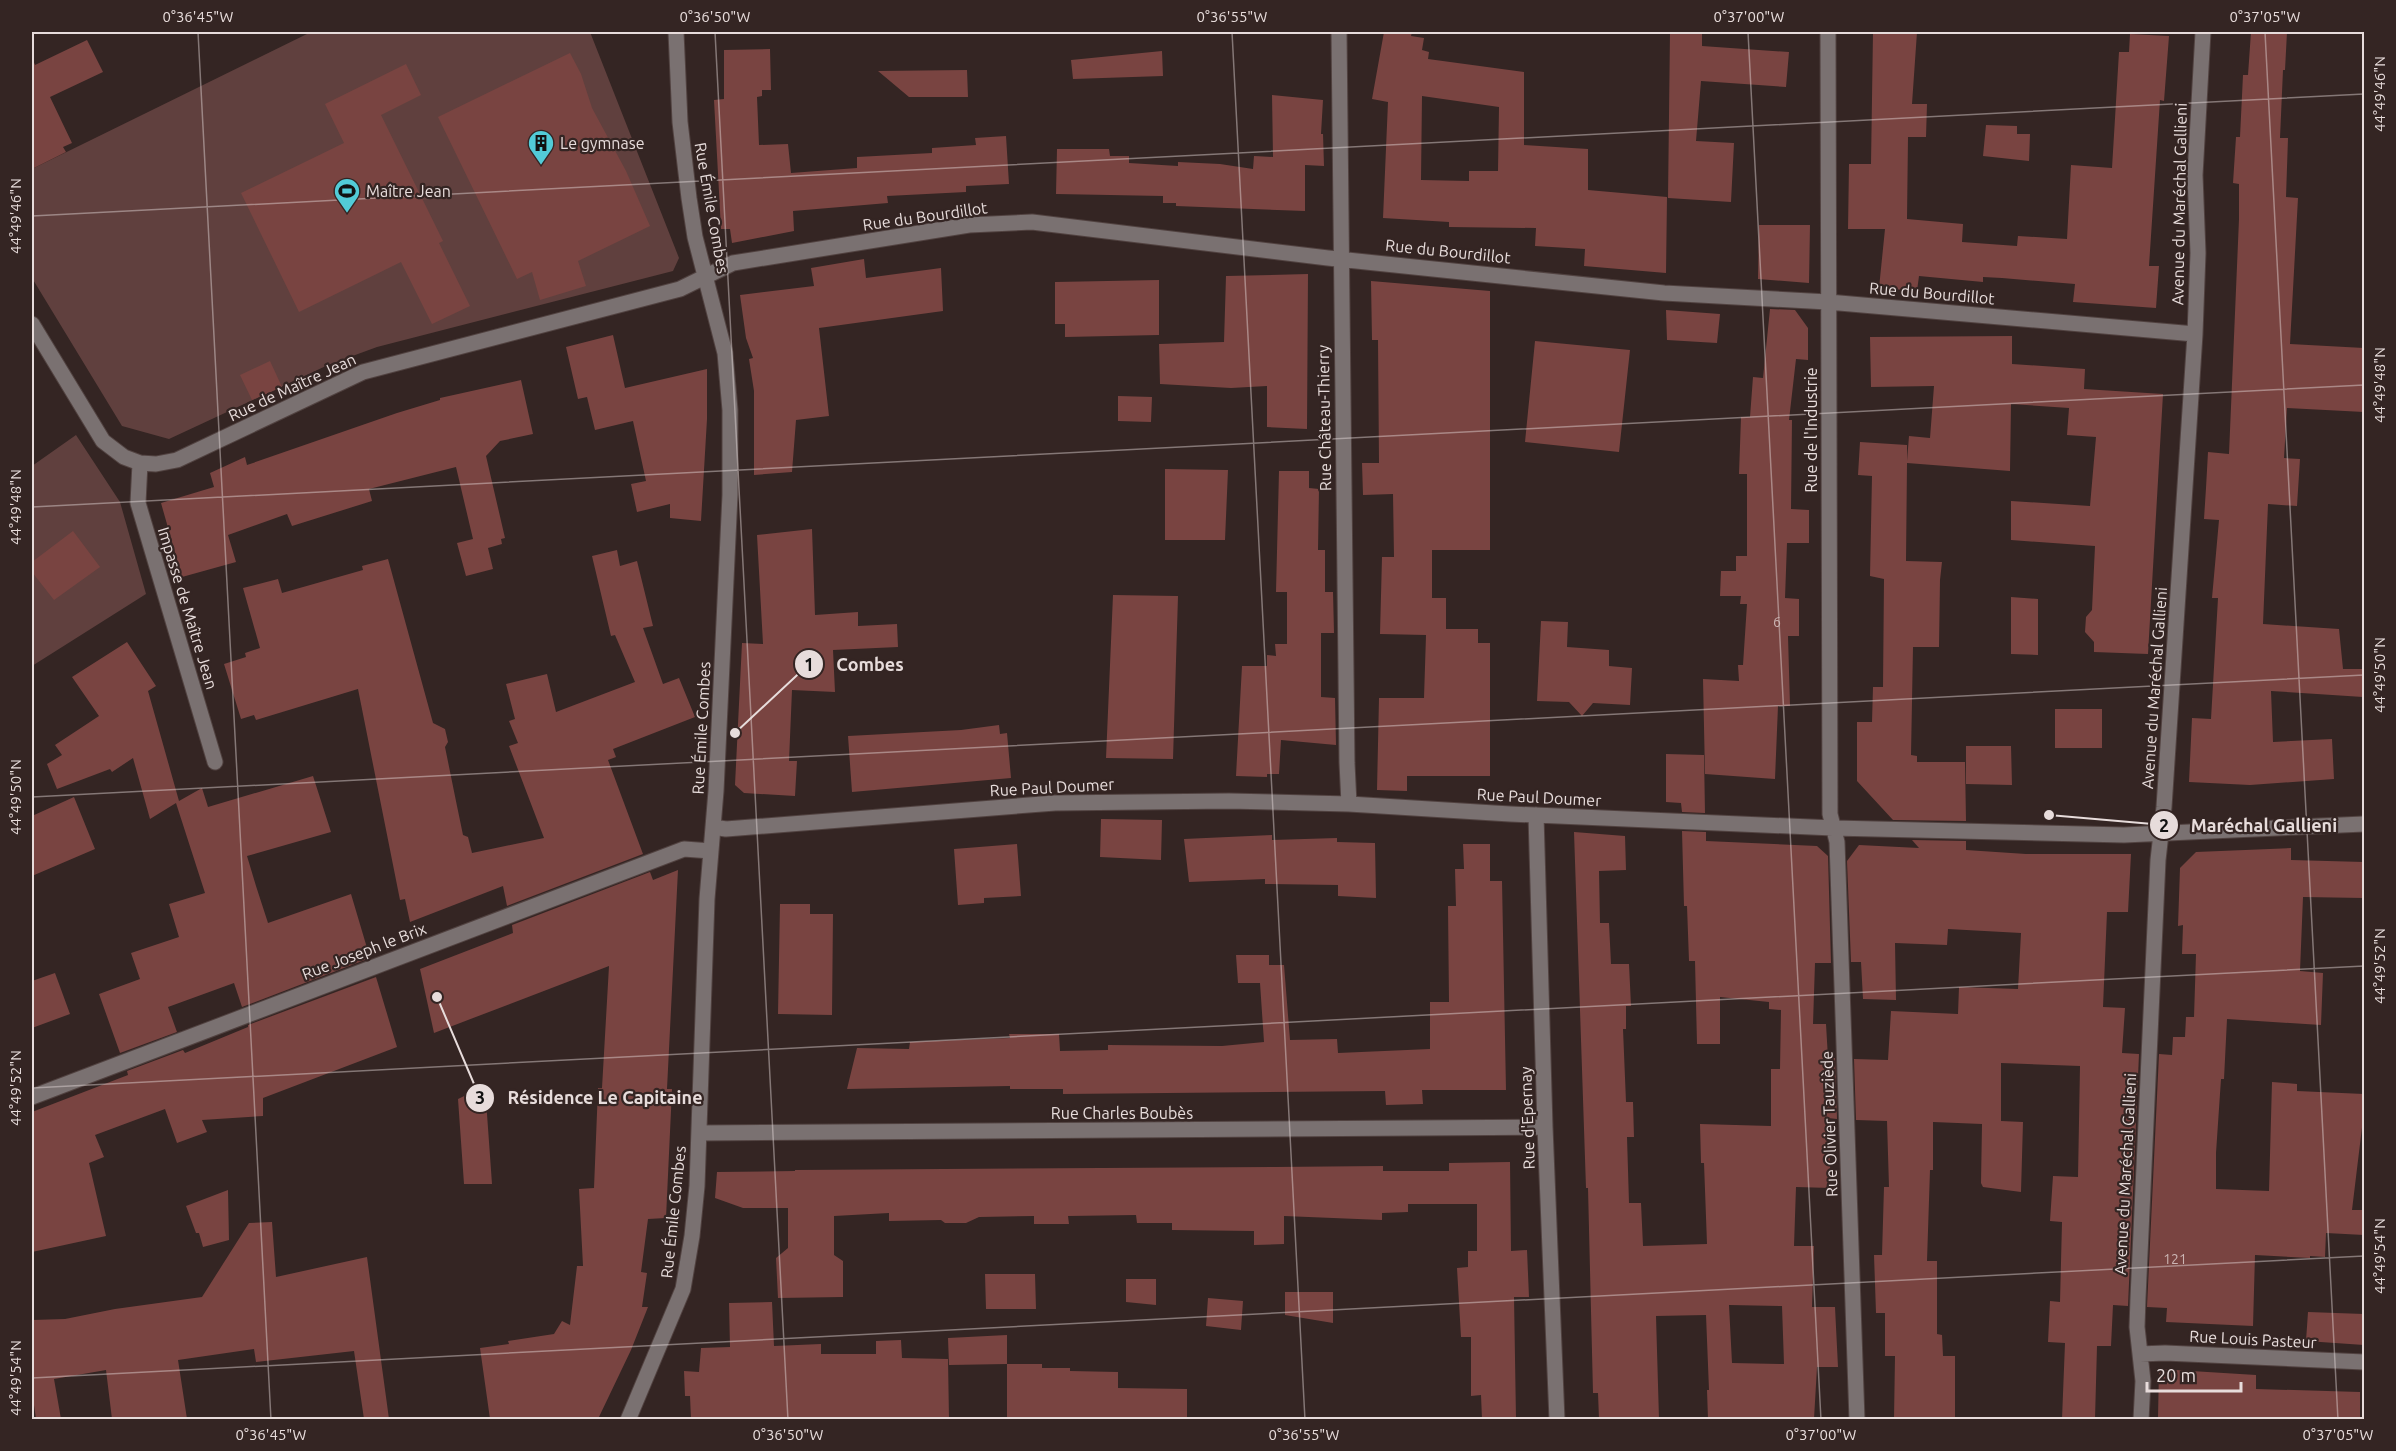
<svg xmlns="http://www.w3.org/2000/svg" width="2396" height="1451" font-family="Ubuntu,sans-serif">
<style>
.green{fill:#60403e}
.building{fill:#794441;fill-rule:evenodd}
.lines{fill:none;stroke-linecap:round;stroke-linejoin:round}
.minor-casing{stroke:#514240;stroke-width:17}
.minor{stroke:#7a7171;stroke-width:15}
.ticks{fill:none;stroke:#e7dcdb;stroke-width:1.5;stroke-opacity:0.45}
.labels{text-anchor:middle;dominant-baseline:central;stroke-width:4.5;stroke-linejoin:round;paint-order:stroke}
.number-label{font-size:14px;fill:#ccb6b4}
.poi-label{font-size:16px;fill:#e7dcdb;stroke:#342523;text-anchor:start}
.street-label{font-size:16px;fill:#e7dcdb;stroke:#342523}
.leader{fill:none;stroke:#e7dcdb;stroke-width:2}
.callout-dot{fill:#e7dcdb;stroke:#342523;stroke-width:2}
.mark-label{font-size:18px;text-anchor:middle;font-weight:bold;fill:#111}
.callout-label{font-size:18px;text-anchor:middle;font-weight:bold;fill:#e7dcdb;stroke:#342523;stroke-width:4.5;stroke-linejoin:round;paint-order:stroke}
.neatline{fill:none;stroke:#e7dcdb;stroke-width:2}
.ticks-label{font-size:15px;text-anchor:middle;fill:#e7dcdb}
</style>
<rect width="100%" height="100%" fill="#342523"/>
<!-- green -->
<path class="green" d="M311,32h279l89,226 -6,13 -296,76 -49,18 -159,74 -47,-13 -90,-148v-109z
M76,435l44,67 26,92 -114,72v-200z"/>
<!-- building -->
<path class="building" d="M1384,32h28l-1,4 13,2 -2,12 7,2 -1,7 96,13v73l64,4v41l79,7 -1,76 -82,-7 1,-17 -50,-3 1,-18 -87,-1v-5l-66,-4 5,-116 -16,-3zM1422,96l77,11 -1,64h-29v10l-48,-1z
M1670,32h32v14l87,6 -3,35 -85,-6 -5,60 38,2 -3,59 -63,-4z
M1873,32h44l-5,72h15l-1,33h-18l-1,82 56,5 -1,18 55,4 1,-10 49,3 4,-74 41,3 7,-116h10l1,-18 39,2 -5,65 -4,-1 -11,166h10l-3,42 -83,-6 2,-18 -73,-6 -19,-1v5l-64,-6 -2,15 -38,-3 6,-59h-37l1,-65h22z
M2251,32h36l-2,38h-2l-3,68h8l-2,59 12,1 -8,146 74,4v64l-77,-4 -3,50 16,1 -3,47 -29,-2 -5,120 76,5 4,40h19l1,28 -92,-6 2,51 59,-3 2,40 -84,6 -61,-3 3,-64 19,1 7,-121h-6l7,-78 -15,-1 2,-31 2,-36 21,2 10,-235v-35l-6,-1 3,-46h4l3,-62h5z
M87,40l16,32 -53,25 22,46 -9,4 3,5 -34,17v-111l3,7z
M770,49l1,41h-9v6l-5,1 2,48 29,-1 3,29 66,-5v-11l75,-4v-5l44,-3 -1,-7 31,-2 3,48 -43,2v6l-79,4 1,7 -95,8 1,20 -62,12 -2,-14h-9l-7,-129 10,-1v-49z
M1162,51l1,25 -90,3 -2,-19z
M570,53l11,21 11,34 34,63 24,55 -72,35 8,25 -46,14 -8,-28 -15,7 -79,-162z
M406,64l15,31 -40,20 62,126 -4,2 31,63 -38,18 -31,-62 -102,50 -58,-119 103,-50 -19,-39z
M967,70l1,27h-59l-31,-26z
M1272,95l51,5 -2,34h2l1,32 -19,-1v46l-129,-5v-3h-13v-7l-107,-2 1,-45h52l1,7h19v7l49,3v-4l42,2 33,5 1,-13 19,1z
M1986,125l31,1v8h13l-1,27 -46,-5z
M1759,225h51l-1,58 -51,-4z
M864,259l2,19 75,-10 2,43 -124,17 10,88 -33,4 -4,52 -38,3v-84l-5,-32 4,-1 -7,-20 -6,-43 74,-9 -3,-18z
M1308,274l-1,155 -40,-2v-41l-36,2 -71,-4 -1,-40 65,-2 2,-66z
M1159,280v55l-94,2v-13h-10v-42z
M1371,281l119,10v259h-58v48h14v31h32v14h12v133h-83v15l-30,-1 2,-92h45l2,-63 -46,-1 2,-77h12l-1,-63 -30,1 -1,-32h17l-1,-123h-6z
M1770,309l25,1 13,18v32l-12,-1 -7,61h3l-1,89 18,1v33h-22l-2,55 14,1v37h-11l2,70h-12l-3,73 -70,-5 -2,-95 36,2 -1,-16h5l4,-61h-7l1,-8h-21l1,-25h15v-15h11v-82h-8l2,-57h9l3,-40 10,1z
M1666,310l54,4 -3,29 -50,-3z
M613,335l12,53 82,-19v50l-6,102 -31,-3v-14l-33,8 -6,-28 15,-3 -13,-60 -38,9 -8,-33 -9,2 -12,-52z
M2012,336v28l73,5 -1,20 79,5 -15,260 -54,-2v-10l-9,-10 1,-15 6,-7 3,-64 -84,-6v-39l79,5 6,-69 -29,-2 2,-27 -58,-4 -1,67 -103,-8 -1,98 36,1 -2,18 -1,67h-26l-2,108 6,1v6h48l1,59 -73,-1 -36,-39v-59h15l1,-35h10l1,-108 -14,-3 2,-100 -14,-1 2,-33 47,3v16l2,-25 21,2 4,-52 -63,1 -1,-50z
M1535,341l95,9 -11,102 -94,-10z
M270,361l12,26 -30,13 -12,-25z
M521,380l12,54 -33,7 -14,15 19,82 -4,1 1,5 -14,4 5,21 -27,7 -9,-33 16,-4 -17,-72 -87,22 3,12 -80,25 -5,-12 -59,21 8,27 -54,15 -21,-74 53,-16 -4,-14 35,-16 2,8 150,-52 43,-13v-2z
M1118,396l34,1 -1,25 -33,-1z
M1165,469l63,1 -3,70h-60z
M1279,471h30v17l10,1 -1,61h7v42h8l1,41h-13v64l14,1 1,47 -55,-5 -2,34h-12v3l-31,-1 6,-110h25v-11l9,1 -1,-12h12v-52h-11z
M812,529l3,86 43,-3v14l39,-2 1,23 -65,3 2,42 -43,-2 -3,71h8l-2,35 -51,-3 -9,-8 7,-142 21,1 -6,-109z
M73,531l27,36 -46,33 -22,-28v-10z
M617,550l3,16 17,-5 16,65 -10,2 20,56 16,-6 16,39 -82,32 3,8 -8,3 35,94 -136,52 -4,-20 -93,36 -5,-23 -5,1 -42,-211 -102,31 -2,-5 -13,4 -17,-55 22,-7 -1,-4 15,-5 -17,-60 35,-9 4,14 81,-23 -1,-4 26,-7 45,164 12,6 3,13 -3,5 12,59 6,29 5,2 4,16 72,-15 -35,-92 9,-3 -9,-22 6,-2 -9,-35 41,-10 9,38 79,-30 -20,-47 -4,1 -19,-80z
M1113,595l65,1 -5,163 -67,-1z
M2011,597l27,2v56l-27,-1z
M1541,621l27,1 -1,25 42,3v16l23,2 -2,37 -37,-2 -11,13 -13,-14 -32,-1z
M127,642l29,44 -8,5 31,110 23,-13 6,19 105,-31 18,56 -84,24 9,30 12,37 83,-29 19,64 -128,49 -8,-24 -66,24 9,25 -57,21 -21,-59 41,-15 -9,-26 48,-16 -10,-33 36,-11 -29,-90 -26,16 -17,-61 -21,14 -2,-3 -53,20 -10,-25 15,-9 -7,-10 44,-29 -27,-39z
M2055,709h47v39h-47z
M999,725l1,9 7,-1 4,45 -159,14 -4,-56 113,-6z
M1966,746h45l1,39 -46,-1z
M1666,754l38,1 1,58 -23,-1 -1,-9 -15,-1z
M74,797l21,52 -63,27v-60z
M1101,819l61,1 -1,40 -61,-3z
M1682,831l24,1v9l111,5 11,10 3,107h-16l-2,61h13l2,34h7l2,61 -9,-1 3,70 -35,-1 -2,59h20l-2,61h23l3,60h-21l-3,52h-106l-1,-29h2l-3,-75 -50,1 3,103h-60l-1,-26h-5l-5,-205h-2l-12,-356 51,4 1,34 -27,1 1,52h9l2,41h18l2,42h-5v23h-3l3,73h7l1,35h-7l2,66h12l2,43 64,-2 -3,-81h-3l-1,-39 71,2v-57h9l1,-59 -12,-1v-7l-49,-5v47h-23l-2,-83h-6l-2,-55h-3zM1729,1305l53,1 2,58 -52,-1z
M1272,835v5l65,-2v4l38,1 1,55 -38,-2v-11l-73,-1v-5l-76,3 -5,-43z
M1912,840l54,1v9l60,4h105l-3,58h-21l-4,95 22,1 -3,45 17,1 -11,252 -15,-1 -2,41h-14l-2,73h-33l3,-76 -17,-1 2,-41 10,1 2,-80 -12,-1 3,-45 25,1 2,-111 -79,-3v58l22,1 -2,70 -38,-5 -2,-4 1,-59 -49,-2v48h-3l-3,91h10v73l5,1 1,21h12v63h-61l1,-63h-10v-43h-9l-2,-58h8l2,-68h5l-2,-66 -31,-1 -2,-61 34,1 3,-49 67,3 1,-27 59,2 3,-56 -73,-4 -1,16 -52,-2 1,57 -33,-1 -2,-37h-10l-4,-101 12,-16 60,3z
M1017,844l4,52 -37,2v5l-26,2 -4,-56z
M1463,844h27v37h12l4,209h-84l1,14 -37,1 -1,-14 -322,3v-5h-53v-3l-163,3 10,-41 52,1 1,-7 100,-4 -1,-4h50l1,17 48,-1v-5l114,1 42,-4 -4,-59h-22l-2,-28h33v10h15l6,75 47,-1 1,14 92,-4v-47h19l-1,-96h8l-1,-37h9z
M2291,848v12l73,2v36l-61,-1 -3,74 23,2 -2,52 -94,-6 -3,60h-3l-5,74v36l53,2 3,-109 25,2v7l67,3v17l-12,99h12v25l-38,-2 -1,24 -15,-1v2l-55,-3 -2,71 -87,-4 1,-14 -20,-1 12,-253 13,1 1,-18h12l1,-20h8l2,-63h-14l1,-29 -5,1 2,-58 16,-16z
M678,870l-11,219h5l-6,129 -18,1 -7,53 6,1 -5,34h6l-17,43 -33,69h-108l-10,-71 29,-4 -1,-3 46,-7 8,-13 8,4 7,-59h6l-4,-77 15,-1 4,-100h4l7,-122 -175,67 -14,-64 93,-36 -1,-8 138,-53 3,8z
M780,904h30v10h23l-1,101 -54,-1z
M55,973l15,41 -38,14v-47z
M376,977l21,70 -134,51v18l-61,4 5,12 -30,11 -12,-34 -70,26 9,22 -15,6 17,73 -74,16v-140l96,-37 -1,-4 56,-21 2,3 63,-26v-2z
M485,1086l7,98h-28l-6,-85z
M1510,1162l1,89 16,-1 2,47h-15l2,122h-34l-1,-24 -10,1v-59h-10l-4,-69 11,-1v-16h9v-47h-69v8l-26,1v7l-98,-4v28l-30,1v-14l-82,-1v-7h-35l-1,-8 -68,1 1,8h-35v-8l-55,1 -13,6h-21l-4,-3 -52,1v-8l-55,3v39l9,6v36l-65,1 -2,-40 12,-10v-40h-45l-28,-10 2,-26 78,-1v-1l479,-3 109,-1v5h66v-8z
M228,1190l1,50 -26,7 -4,-14h-3l-10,-27z
M272,1222l4,55 91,-20 22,162h-25l-10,-68 -98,11 -2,-13 -76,11 9,59h-75l-6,-49 -52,9 7,40h-25l-4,-28v-71l33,-1 50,-10 87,-12 47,-74z
M985,1274h50l1,35h-50z
M1126,1279h30v26l-30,-3z
M1285,1292h48v31l-48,-8z
M1208,1298l35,3 -2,29 -35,-4z
M772,1302l2,44 47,-2v10h55v-13l25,-1 1,18 46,1 1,60h-258l-1,-23h-5l-1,-25 15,1 2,-24 29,-1 -1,-44z
M2308,1312l56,2v31l-58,-4z
M1007,1335v29l-58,1 -1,-27z
M1007,1364h35v4h28v3l48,1v16l69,1v30h-180z
M2159,1369l97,6v14l104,3v27h-153l-49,-2z"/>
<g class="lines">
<!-- minor casing -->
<g class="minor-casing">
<path id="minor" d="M1339,32l8,731 2,41
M1828,32l2,782 7,28 20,578
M32,324l71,117 21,16 16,6 16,1 21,-4 186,-88 317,-83 53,-26 236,-38 63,-3 296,36 336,35 164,9 367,32
M140,463l-2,40 77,259
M1536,815l9,312 12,293
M713,827l13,2 329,-26 174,-2 120,3 161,10 323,14 291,7 240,-11
M32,1097l652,-248 27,2
M699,1133l846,-6
M2140,1354l25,-1 199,9
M628,1420l55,-131 9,-53 5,-50 10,-287 9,-108 14,-296v-85l-5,-57 -30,-116 -6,-39 -9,-76 -4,-90
M2141,1420l2,-39 -6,-54 1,-29 20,-438 6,-53 31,-473 3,-81 -3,-78 8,-143"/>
</g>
<!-- minor -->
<use href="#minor" class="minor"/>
</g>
<!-- ticks -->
<path class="ticks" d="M198,32l73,1388M715,32l73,1388M1232,32l73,1388M1748,32l73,1388M2265,32l73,1388M32,216l2332,-122M32,507l2332,-122M32,797l2332,-122M32,1088l2332,-122M32,1378l2332,-122"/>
<!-- icons -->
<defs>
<g id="building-pin" transform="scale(1.35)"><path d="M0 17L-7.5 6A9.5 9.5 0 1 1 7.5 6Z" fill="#52cbd7" stroke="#342523"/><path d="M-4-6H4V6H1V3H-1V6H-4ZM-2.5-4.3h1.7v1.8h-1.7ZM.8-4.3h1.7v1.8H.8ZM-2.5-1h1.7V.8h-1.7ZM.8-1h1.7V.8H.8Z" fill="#111"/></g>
<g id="stadium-pin" transform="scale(1.35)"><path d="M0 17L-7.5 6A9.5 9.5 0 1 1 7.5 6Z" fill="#52cbd7" stroke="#342523"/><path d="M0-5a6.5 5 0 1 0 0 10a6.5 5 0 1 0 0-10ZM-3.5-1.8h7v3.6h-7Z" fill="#111"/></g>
</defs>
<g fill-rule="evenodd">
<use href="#building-pin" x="541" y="143"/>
<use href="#stadium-pin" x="347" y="191"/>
</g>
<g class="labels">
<!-- number labels -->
<g class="number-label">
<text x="1777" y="622">6</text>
<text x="2175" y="1259">121</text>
</g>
<!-- poi labels -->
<g class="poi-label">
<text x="560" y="143">Le gymnase</text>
<text x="366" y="191">Maître Jean</text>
</g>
<!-- street labels -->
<g class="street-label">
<text transform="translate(2179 204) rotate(-89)">Avenue du Maréchal Gallieni</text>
<text transform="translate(712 208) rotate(80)">Rue Émile Combes</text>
<text transform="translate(925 216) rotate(-8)">Rue du Bourdillot</text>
<text transform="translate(1448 251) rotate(6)">Rue du Bourdillot</text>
<text transform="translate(1932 293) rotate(5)">Rue du Bourdillot</text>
<text transform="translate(292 387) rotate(-25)">Rue de Maître Jean</text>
<text transform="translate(1324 418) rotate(-91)">Rue Château-Thierry</text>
<text transform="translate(1811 430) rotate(-90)">Rue de l'Industrie</text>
<text transform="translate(188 608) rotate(73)">Impasse de Maître Jean</text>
<text transform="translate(2154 688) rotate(-86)">Avenue du Maréchal Gallieni</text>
<text transform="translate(701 728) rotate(-87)">Rue Émile Combes</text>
<text transform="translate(1052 787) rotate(-3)">Rue Paul Doumer</text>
<text transform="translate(1539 797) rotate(3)">Rue Paul Doumer</text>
<text transform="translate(364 951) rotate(-21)">Rue Joseph le Brix</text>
<text x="1122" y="1113">Rue Charles Boubès</text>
<text transform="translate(1527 1118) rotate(-92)">Rue d'Epernay</text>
<text transform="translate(1829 1124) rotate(-92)">Rue Olivier Tauziède</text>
<text transform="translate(2125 1174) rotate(-87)">Avenue du Maréchal Gallieni</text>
<text transform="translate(673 1212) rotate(-84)">Rue Émile Combes</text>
<text transform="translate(2253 1339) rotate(3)">Rue Louis Pasteur</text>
</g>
</g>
<!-- callouts -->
<path class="leader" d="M735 733L809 664M2049 815L2164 825M437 997L480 1098"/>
<g class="callout-dot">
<circle cx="735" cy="733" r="6"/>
<circle cx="2049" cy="815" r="6"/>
<circle cx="437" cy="997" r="6"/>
<circle cx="809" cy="664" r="15"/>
<circle cx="2164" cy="825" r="15"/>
<circle cx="480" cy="1098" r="15"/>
</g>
<g class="mark-label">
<text x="809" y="671">1</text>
<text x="2164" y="832">2</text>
<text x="480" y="1104">3</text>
</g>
<g class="callout-label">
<text x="870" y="671">Combes</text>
<text x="2264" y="832">Maréchal Gallieni</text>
<text x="605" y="1104">Résidence Le Capitaine</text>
</g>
<!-- border -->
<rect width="2396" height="1451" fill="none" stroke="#342523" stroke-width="66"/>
<!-- scale -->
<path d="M2147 1382v9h94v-9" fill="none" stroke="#e7dcdb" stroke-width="3"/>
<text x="2156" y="1382" font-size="18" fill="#e7dcdb" stroke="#342523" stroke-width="4.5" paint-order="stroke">20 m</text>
<rect x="33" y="33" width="2330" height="1385" class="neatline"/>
<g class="ticks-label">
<text x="198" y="22">0°36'45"W</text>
<text x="715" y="22">0°36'50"W</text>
<text x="1232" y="22">0°36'55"W</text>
<text x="1749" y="22">0°37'00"W</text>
<text x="2265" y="22">0°37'05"W</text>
<text transform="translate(2380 94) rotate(-90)" y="5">44°49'46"N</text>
<text transform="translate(16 216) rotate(-90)" y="5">44°49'46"N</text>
<text transform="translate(2380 385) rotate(-90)" y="5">44°49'48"N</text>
<text transform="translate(16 507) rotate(-90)" y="5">44°49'48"N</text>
<text transform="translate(2380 675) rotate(-90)" y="5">44°49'50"N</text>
<text transform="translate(16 797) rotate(-90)" y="5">44°49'50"N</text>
<text transform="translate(2380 966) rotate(-90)" y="5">44°49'52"N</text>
<text transform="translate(16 1088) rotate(-90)" y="5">44°49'52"N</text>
<text transform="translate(2380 1256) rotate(-90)" y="5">44°49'54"N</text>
<text transform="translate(16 1378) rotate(-90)" y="5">44°49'54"N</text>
<text x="271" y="1440">0°36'45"W</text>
<text x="788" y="1440">0°36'50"W</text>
<text x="1304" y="1440">0°36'55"W</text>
<text x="1821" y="1440">0°37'00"W</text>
<text x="2338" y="1440">0°37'05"W</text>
</g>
</svg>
